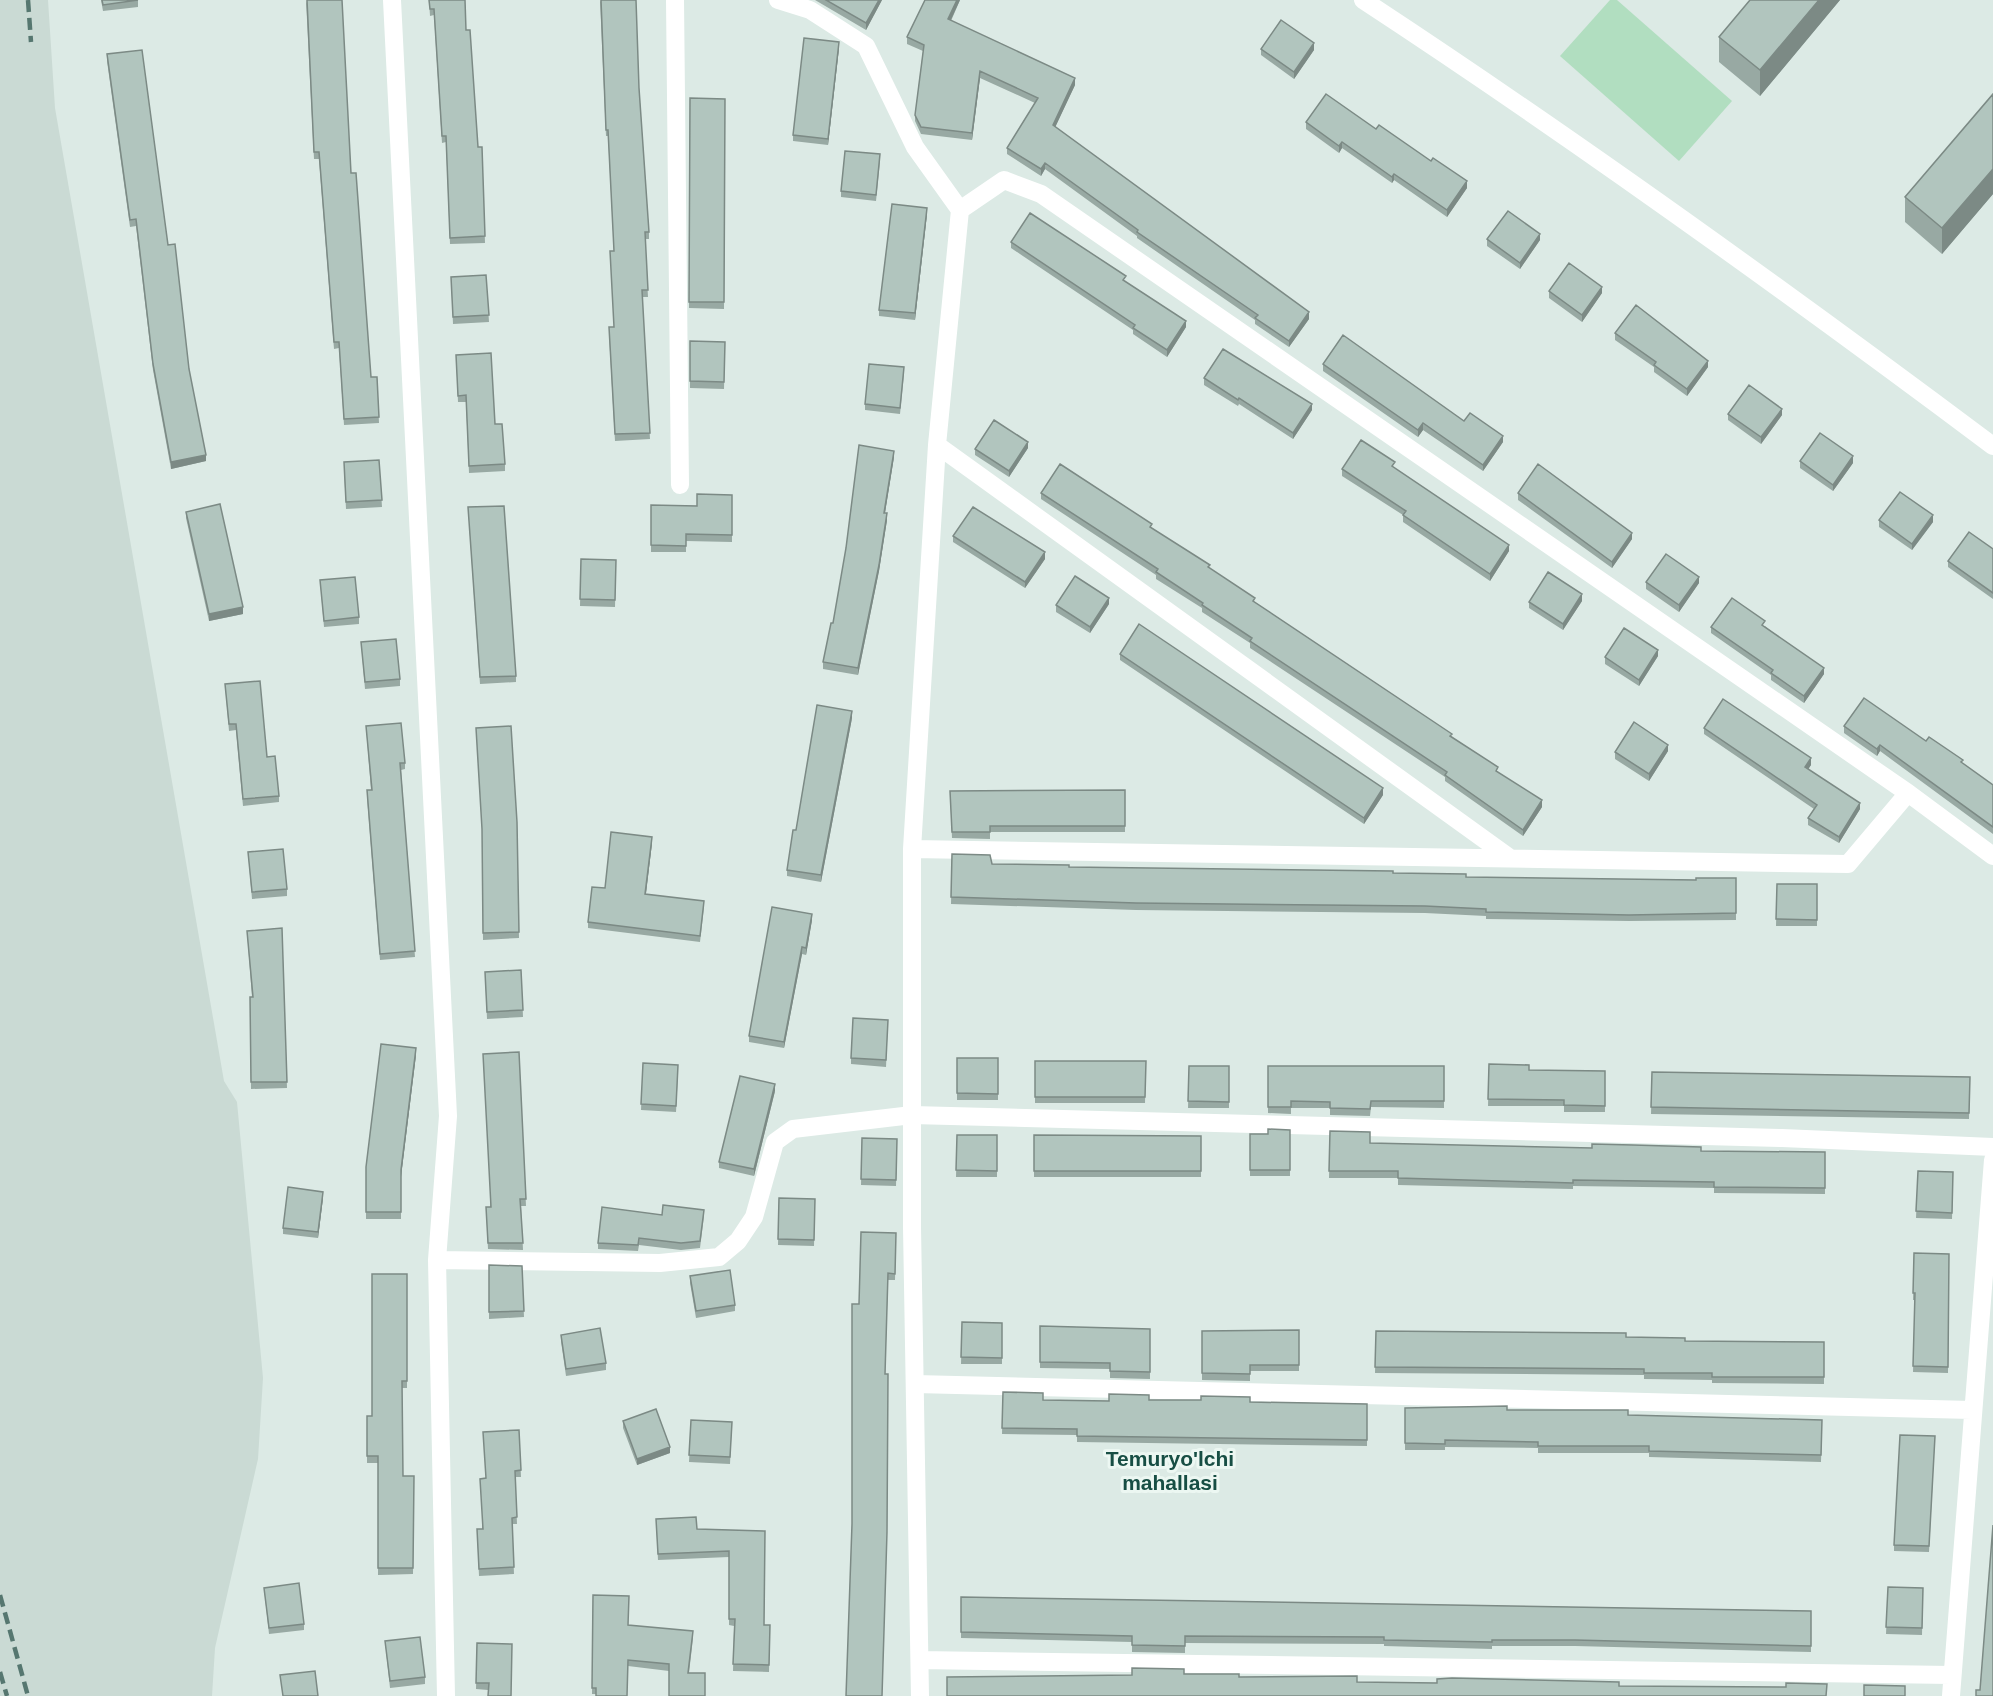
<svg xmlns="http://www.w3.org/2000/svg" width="1993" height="1696" font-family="Helvetica,sans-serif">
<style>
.built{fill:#cadad4}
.green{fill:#b1dec0}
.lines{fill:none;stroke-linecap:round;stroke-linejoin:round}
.street{stroke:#fff;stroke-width:18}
.rail{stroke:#567770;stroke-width:4.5;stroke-dasharray:12 6;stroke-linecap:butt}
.wall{fill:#98a9a3}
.shaded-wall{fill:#7c8a85}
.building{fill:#b1c5be;stroke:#7c8a85;stroke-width:1.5}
.labels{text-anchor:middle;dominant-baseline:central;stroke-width:6;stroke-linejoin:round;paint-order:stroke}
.neighbourhood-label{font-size:21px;font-weight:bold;fill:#174e44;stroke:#ecf7f2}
</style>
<rect width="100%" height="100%" fill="#dceae5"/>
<!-- built -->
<path class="built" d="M0,0h48l7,108 169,973 13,21 26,276 -5,81 -43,189 -3,48h-212z"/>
<!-- green -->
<path class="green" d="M1610,0h7l115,101 -53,60 -119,-105z"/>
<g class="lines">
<!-- street -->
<path class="street" d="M392,0l56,1116 -11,144 9,436
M675,0l5,485
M778,0l32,10 56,36 49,101 45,63 44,-30 37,14 867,599 85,63
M1363,0c215,141 424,292 630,446
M937,445l573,413
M912,849l936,15 60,-71
M437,1260l223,3 59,-6 19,-16 16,-24 21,-75 18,-13 119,-14 870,23 211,9
M915,1384l1057,26
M920,1660l1031,15
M920,1696l-8,-469v-378l25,-404 23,-235
M1951,1696l42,-536"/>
<!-- rail -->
<path class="rail" d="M28,0l3,42
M0,1595l28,101
M0,1672l7,24"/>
</g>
<!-- wall -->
<path class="wall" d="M101,0h37v7l-35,4z
M306,0l45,173 20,204h6l2,46 -35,2 -5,-77 -5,1 -15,-190h-5z
M429,0l37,30 12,117h4l3,96 -35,1 -4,-102 -4,1 -8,-128 -4,1z
M600,0l39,88 10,144v7h-4l3,58h-6l8,142 -35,2 -6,-107 5,-7v-76l-6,-115h-2z
M815,0h67l-16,30z
M925,0h35l-9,21 124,64 -20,42 254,192 -20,28 -34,-23v-4l-118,-82v-2l-92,-67 -4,7 -34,-22v-6l28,-45 -55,-25 -8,62 -51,-6 -6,-13v-6l8,-64 -16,-7v-7z
M1750,0h90l-80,96 -41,-34v-25z
M839,48l-11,97 -35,-4v-6z
M1261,49l53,1 -20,29 -33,-24z
M107,54l61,191 21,124 17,92 -35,8 -18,-99 -17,-144 -6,1 -23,-166z
M1993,94v100l-51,60 -37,-32v-25z
M690,98l35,1 -1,210 -35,-1z
M1306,122l70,7 55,32 36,27 -20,29 -53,-37 -2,3 -50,-35 -3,5 -33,-24z
M880,161l-4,40 -35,-4v-6z
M927,214l-12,106 -36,-4v-6z
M1487,239l53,1 -20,29 -33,-23z
M1011,242l175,85 -19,30 -34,-23v-4l-122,-82z
M486,275l3,47 -36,2 -2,-47z
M1549,291l53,2 -20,29 -33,-24z
M1615,333l93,34 -21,29 -33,-24v-5l-39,-27z
M690,341l35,1 -1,47 -34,-1z
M456,355l39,69 10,40v7l-36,2 -3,-71h-8z
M1323,364l141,57 39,21 -20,29 -60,-41 -5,7 -95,-66z
M904,374l-4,40 -35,-4v-6z
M1204,378l108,32 -19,29 -54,-35 -1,2 -34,-21z
M1728,414l54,1 -21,29 -33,-24z
M1028,448l-19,29 -34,-22v-6z
M894,457l-9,56 2,7 -8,51 -21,104 -35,-6v-7l10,-39z
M379,460l3,47 -36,2 -2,-41z
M1800,461l53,2 -20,28 -33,-23z
M1395,468l114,83 -19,30 -87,-59v-7l-61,-39v-7z
M1041,493l111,35 103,74 197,135 46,35 44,35 -19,29 -78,-55v-4l-195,-129v-5l-48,-31v-4l-46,-29v-4l-115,-76z
M1518,493l114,46 -20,29 -94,-68z
M732,495v47l-46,-1v11h-35v-47l46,1z
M468,507l48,169v6l-36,2z
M186,512l57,102 -34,7 -23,-103z
M1879,520l54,2 -21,28 -33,-23z
M953,536l92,23 -20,29 -72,-46z
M1993,549v50l-45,-32v-6z
M581,559l35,1 -1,47 -35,-1z
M320,580l39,37v7l-35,3z
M1646,582l53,1 -20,29 -33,-23z
M1582,601l-19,29 -34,-22v-6z
M1109,604l-19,29 -34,-21v-7z
M1765,626l59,48 -20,29 -33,-23v-5l-60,-42v-6z
M361,642l39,37v7l-35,3z
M1120,654l263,141 -19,29 -244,-164z
M1658,656l-19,30 -34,-22v-7z
M225,684l42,73 12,39v6l-36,4 -7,-76 -7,1z
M852,718l-31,164 -34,-6v-6z
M366,726l39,37v6l-4,1 14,187 -35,3 -13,-163v-7h4z
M1844,726l82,15 67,44v49l-113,-83 -3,5 -33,-23z
M1704,728l107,37 -3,4 52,40 -21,34 -31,-18v-7l6,-9 -110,-75z
M1668,751l-19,30 -34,-22v-7z
M1125,790v42h-135v7l-38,-1 -2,-47z
M517,822l2,116 -36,2 -1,-104z
M652,843l-6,51 58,13 -4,35 -112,-14v-6l17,-34z
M248,852l39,37v7l-35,3z
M952,854l40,10 77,3 324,6 73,4 230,3 40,-2v42l-107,1 -143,-2v-3l-61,-3 -289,-3 -185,-6z
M1777,884h40v42h-41z
M812,920l-6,35 -4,-1 -18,94 -35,-6v-6z
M282,928l5,160 -36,1 -1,-92h2l-5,-66z
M521,970l2,47 -36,2 -2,-47z
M888,1020l-2,47 -35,-3v-6z
M519,1052l7,154h-5l2,44 -35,-1 -2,-42h4z
M416,1055l-15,121v43h-35v-52z
M957,1058h41v42h-41z
M1035,1061h111l-1,42h-110z
M643,1063l35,9 -2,40 -35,-2z
M1489,1064l40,6 76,1v41h-41v-6h-76z
M1189,1066h40v42h-41z
M1268,1066h176v42l-73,-1 -1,9 -40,-1v-7h-39v6l-23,-1z
M1652,1072l318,5 -1,42 -318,-5z
M775,1091l-21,85 -35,-8v-6z
M1290,1130v46h-40v-42h18z
M1330,1131l40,12 331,8 124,1v42l-111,-1v-5l-141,-2v3l-175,-4v-7h-69z
M957,1135h40v42h-41z
M1034,1135l167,1v41h-167z
M862,1138l35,1 -1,47 -35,-1z
M1918,1171l35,1 -1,47 -36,-1z
M323,1198l-5,40 -35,-4v-6z
M779,1198l36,1 -1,47 -36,-1z
M662,1215l42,1 -4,32 -19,2 -42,-5 -1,6 -40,-2v-6z
M896,1233l-1,47h-7l-3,94 -26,-70z
M1914,1253l35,1 -1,119 -35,-1 2,-72h-2z
M489,1265l33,1 2,51 -35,2z
M407,1274v114h-5l1,88h11l-1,98 -35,1v-112h-11v-47h5z
M690,1276l45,29v6l-39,7 -6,-35z
M962,1322l40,1v41h-41z
M1040,1326l110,3v50l-40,-1v-9l-70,-1z
M1299,1330v41h-49v10l-48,-1v-49z
M1376,1331l250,6 59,4 139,1v42l-112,-1v-3l-68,-1v-4l-269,-2z
M561,1335l45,28v7l-40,6 -5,-35z
M1003,1392l40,8 66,1 40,-1 218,4v42l-290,-4v-7l-75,-1z
M1405,1408l102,2 121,5 194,5 -1,42 -172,-5v-4h-111v-5l-93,-1v3h-40z
M691,1420l41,2 -2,42 -41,-2z
M623,1421l47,32 -33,12 -14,-37z
M519,1430l2,47h-6l2,47h-5l2,50 -35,2 -2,-47h5l3,-51z
M1935,1436l-6,116 -35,-1v-6z
M656,1519l41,10 68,2 -1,94h6l-1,47 -36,-1 1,-45 -5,-1v-68l-71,3z
M1888,1587l35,1 -1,47 -36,-1z
M264,1588l40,36v6l-35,4z
M593,1595l35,30 65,13 -4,35 16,23 -36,-25 -41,-5 -32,28h-4z
M961,1597l850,14v41l-236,-6h-83v3l-108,-3v-2l-199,-1v10l-53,-1v-10l-171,-4z
M385,1641l40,36v7l-35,4z
M477,1643l35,1 -24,46 -12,-1z"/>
<!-- shaded-wall -->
<path class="shaded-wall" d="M879,0h3l-16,30v-7z
M957,0h3l-12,26v-7z
M1819,0h21l-80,96v-26z
M839,42v6l-11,97v-6z
M1314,43v7l-20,29v-7z
M980,71v7l-8,62v-7z
M1075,78v7l-22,47v-7z
M1342,142v6l-3,5v-7z
M1045,163v6l-4,7v-7z
M1993,169v25l-51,60v-26z
M1394,174v6l-2,3v-6z
M1467,181v7l-20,29v-7z
M927,208v6l-12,106v-7z
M1540,234v6l-20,29v-6z
M1602,287v6l-20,29v-7z
M1309,312v7l-20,28v-6z
M1186,321v6l-19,30v-7z
M1708,361v6l-21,29v-7z
M1312,404v6l-19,29v-6z
M1782,409v6l-21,29v-7z
M1423,423v7l-5,7v-7z
M1503,436v6l-20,29v-6z
M1028,442v6l-19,29v-6z
M894,451v6l-10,62v-6z
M206,455v6l-35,8v-7z
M1853,456v7l-20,28v-6z
M887,513v7l-8,51 -21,104v-7z
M1933,515v7l-21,28v-6z
M1632,533v6l-20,29v-6z
M1509,545v6l-19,30v-7z
M1045,552v7l-20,29v-6z
M1699,577v6l-20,29v-7z
M1582,594v7l-19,29v-6z
M1109,598v6l-19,29v-6z
M243,607v7l-34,7v-7z
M1658,650v6l-19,30v-6z
M1824,668v6l-20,29v-7z
M852,711v7l-31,164v-7z
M1668,745v6l-19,30v-7z
M1880,745v6l-3,5v-7z
M1811,758v7l-6,9v-7z
M1383,788v7l-19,29v-6z
M1542,800v7l-19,29v-6z
M1860,803v6l-21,34v-6z
M652,837v6l-7,58v-7z
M812,914v6l-6,35v-7z
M802,947v7l-18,94v-6z
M416,1048v7l-15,122v-7z
M775,1084v7l-21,85v-7z
M323,1192v6l-5,40v-6z
M670,1447v6l-33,12v-6z"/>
<!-- building -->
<path class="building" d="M102,0h36l-35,5z
M307,0h35l9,173h5l15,204h6l2,40 -35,2 -5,-77h-5l-15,-190h-5z
M429,0h36l1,30h4l8,117h4l3,89 -35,2 -4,-102h-4l-8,-127h-4z
M601,0h35l3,88 10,144h-4l3,58h-6l8,143 -35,1 -6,-107h5l-4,-76h4l-6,-121h-2z
M826,0h53l-13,23z
M925,0h32l-9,19 127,59 -22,47 256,187 -20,29 -34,-23 3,-3 -121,-83 1,-2 -93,-67 -4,6 -34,-21 31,-50 -58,-27 -8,62 -51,-6 -6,-12 9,-70 -17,-8z
M1750,0h69l-59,70 -41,-33z
M1281,20l33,23 -20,29 -33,-23z
M804,38l35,4 -11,97 -35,-4z
M142,50l26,195 7,-1 14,125 17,86 -35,7 -18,-98 -17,-145 -6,1 -23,-166z
M1326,94l50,35 3,-4 52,36 2,-3 34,23 -20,29 -53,-36 -2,3 -50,-35 -3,4 -33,-24z
M1993,94v75l-51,59 -37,-31z
M690,98l35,1 -1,203h-35z
M845,151l35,3 -4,41 -35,-4z
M892,204l35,4 -12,105 -36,-3z
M1508,211l32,23 -20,29 -33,-24z
M1030,213l96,63 -3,4 63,41 -19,29 -34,-22 2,-3 -124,-83z
M1569,263l33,24 -20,28 -33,-24z
M486,275l3,40 -36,2 -2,-40z
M1636,305l72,56 -21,28 -33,-24 2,-3 -41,-29z
M1343,335l121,86 6,-8 33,23 -20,29 -60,-42 -5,7 -95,-66z
M690,341l35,1 -1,40 -34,-1z
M1223,349l89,55 -19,29 -54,-35 -1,2 -34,-22z
M491,353l4,71h7l3,40 -36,2 -3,-71 -8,1 -2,-41z
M869,364l35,3 -4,41 -35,-4z
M1749,385l33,24 -21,28 -33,-23z
M994,420l34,22 -19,29 -34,-22z
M1820,433l33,23 -20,29 -33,-24z
M1361,440l34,22 -3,4 117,79 -19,29 -87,-59 3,-4 -64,-42z
M859,445l35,6 -10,62h3l-8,52 -21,103 -35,-6 8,-39h2l13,-75z
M379,460l3,40 -36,2 -2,-40z
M1060,464l92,60 -2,3 60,38 -2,2 47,31 -2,3 199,133 -2,2 48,31 -2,4 46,29 -19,30 -78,-55 2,-3 -197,-131 2,-3 -50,-33 1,-2 -47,-31 2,-3 -117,-76z
M1538,464l94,69 -20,29 -94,-69z
M1900,492l33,23 -21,29 -33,-24z
M697,494l35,1v40l-46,-1v12l-35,-1v-40l46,1z
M220,504l23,103 -34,7 -23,-102z
M504,506l12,170 -36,1 -12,-170z
M973,507l72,45 -20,30 -72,-46z
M1969,532l24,17v44l-45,-32z
M1666,554l33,23 -20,28 -33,-23z
M581,559l35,1 -1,40 -35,-1z
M1548,572l34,22 -19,30 -34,-22z
M1075,576l34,22 -19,29 -34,-22z
M355,577l4,40 -35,4 -4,-41z
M1732,598l33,23 -3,4 62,43 -20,28 -33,-23 2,-3 -62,-43z
M1139,624l244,164 -19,30 -244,-164z
M1624,628l34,22 -19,30 -34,-23z
M396,639l4,40 -35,3 -4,-40z
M260,681l7,76 8,-1 4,40 -36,3 -7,-75h-7l-4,-40z
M1864,698l62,43 3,-4 34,23 -2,2 32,23v42l-113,-82 -3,4 -33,-23z
M1723,699l88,59 -6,9 55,36 -21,34 -31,-19 9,-13 -113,-77z
M817,705l35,6 -31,164 -34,-5 6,-40h3z
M1634,722l34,23 -19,29 -34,-22z
M401,723l4,40h-5l15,188 -35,3 -13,-164h5l-6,-64z
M511,726l6,96 2,110 -36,1 -1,-104 -6,-101z
M1125,790v36h-135v6h-38l-2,-41z
M611,832l41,5 -7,57 59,7 -4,35 -112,-14 4,-35 13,1z
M283,849l4,40 -35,3 -4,-40z
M952,854l38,1 2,9 77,1v2l324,4v2l73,1v3l230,3v-2h40v35l-107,2 -143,-3v-3l-61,-3 -289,-3 -185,-6z
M1777,884h40v36l-41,-1z
M772,907l40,7 -6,34 -4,-1 -18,95 -35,-6z
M282,928l5,154h-36l-1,-85h3l-6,-66z
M521,970l2,40 -36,2 -2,-40z
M853,1018l35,2 -2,40 -35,-2z
M381,1044l35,4 -15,122v42h-35v-45z
M519,1052l7,147h-6l3,44h-35l-2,-36h5l-8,-153z
M957,1058h41v36l-41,-1z
M1035,1061h111l-1,36h-110z
M643,1063l35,2 -2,41 -35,-2z
M1489,1064l40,1v5l76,1v35l-41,-1v-5l-76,-1z
M1189,1066h40v36l-41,-1z
M1268,1066h176v35h-73l-1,8 -40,-1v-6l-39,-1v6h-23z
M1652,1072l318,5 -1,36 -318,-6z
M740,1076l35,8 -21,85 -35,-7z
M1268,1129l22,1v40h-40v-36h18z
M1330,1131l40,1v11l222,5v-4l41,1 68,2v4l124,1v36l-111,-1v-5l-141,-2v3l-175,-5v-7h-69z
M957,1135h40v36l-41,-1z
M1034,1135l167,1v35h-167z
M862,1138l35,1 -1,41 -35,-1z
M1918,1171l35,1 -1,41 -36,-2z
M288,1187l35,5 -5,40 -35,-4z
M779,1198l36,1 -1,41 -36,-1z
M663,1205l41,5 -4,31 -19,2 -42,-5 -1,7 -40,-2 4,-36 60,8z
M861,1232l35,1 -1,41 -7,-1 -3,101h3l-1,158 -5,164h-36l6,-172v-220h7z
M1914,1253l35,1 -1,113 -35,-1 2,-73h-2z
M489,1265l33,1 2,45 -35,1z
M730,1270l5,35 -39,6 -6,-35z
M372,1274h35v107h-5l1,95h11l-1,92h-35v-112h-11v-40h5z
M962,1322l40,1v35l-41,-1z
M1040,1326l110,3v43l-40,-1v-8l-70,-1z
M600,1328l6,35 -40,6 -5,-34z
M1299,1330v35h-49v9l-48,-1v-42z
M1376,1331l250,2v4l59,1v3l139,1v35h-112v-4h-68v-4l-269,-2z
M1003,1392l40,1v7l66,1v-7l40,1v5h52v-4l49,1v5l117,2v36l-290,-4v-7l-75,-1z
M1507,1406v4h121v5l194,5 -1,35 -172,-4v-5h-111v-4l-93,-2v4l-40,-1v-35z
M656,1409l14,38 -33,12 -14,-38z
M691,1420l41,2 -2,35 -41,-2z
M519,1430l2,40 -6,1 2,46 -5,1 2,49 -35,2 -2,-40h6l-3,-50 6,-1 -3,-46z
M1900,1435l35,1 -6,110 -35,-1z
M696,1517l1,12 68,2 -1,94h6l-1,40 -36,-1 2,-45h-6v-68l-71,3 -2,-35z
M1993,1525v171h-17v-6h4z
M299,1583l5,41 -35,4 -5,-40z
M1888,1587l35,1 -1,40 -36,-1z
M593,1595l36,1 -1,29 65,6 -5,42h17v23h-36v-32l-41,-4 -1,36h-31v-8h-4z
M961,1597l850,14v35l-236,-6h-83v2l-108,-2v-3l-199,-1v10l-53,-1v-9l-171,-4z
M420,1637l5,40 -35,4 -5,-40z
M477,1643l35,1 -1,52h-23l1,-13h-13z
M1132,1668l52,1v5h55v3l118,-1v6l80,1v-4l15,-1 167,4v4l167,1v-4l41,1 -1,12h-879v-19l185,-2z
M315,1671l3,25h-35l-3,-21z
M1864,1685l41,1v10h-41z"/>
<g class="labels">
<!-- neighbourhood labels -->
<g class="neighbourhood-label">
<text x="1170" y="1458">Temuryo'lchi<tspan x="1170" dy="24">mahallasi</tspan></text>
</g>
</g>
</svg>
